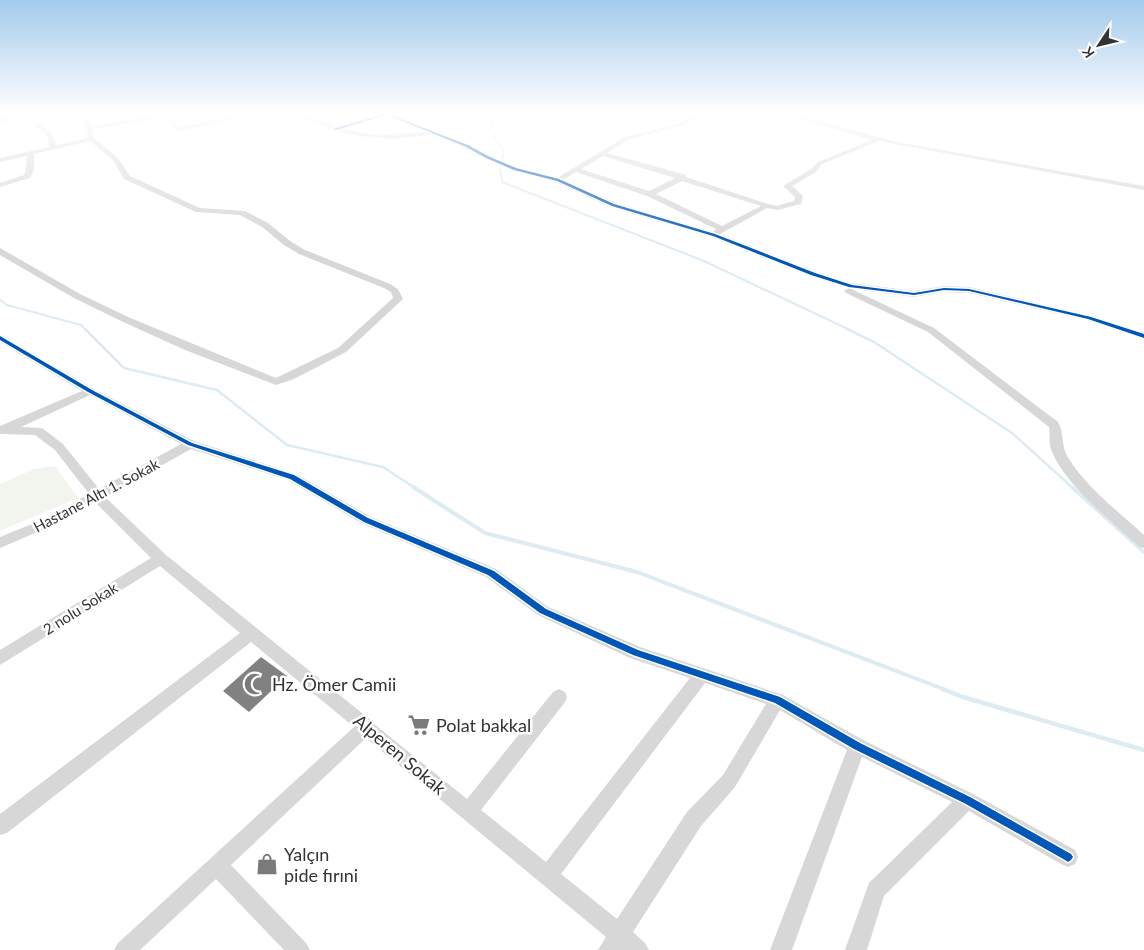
<svg xmlns="http://www.w3.org/2000/svg" width="1144" height="950" font-family="Lato,sans-serif">
<style>
.green{fill:#f1f5ed}
.lines{fill:none;stroke-linecap:round;stroke-linejoin:round}
.stream-far3{stroke:#ddebf3;stroke-width:2}
.stream-far2{stroke:#ddebf3;stroke-width:2.5}
.stream-far1{stroke:#ddebf3;stroke-width:4}
.stream{stroke:#ddebf3;stroke-width:4.5}
.building{fill:#818181}
.minor{fill:#d7d7d7;fill-rule:evenodd}
.cycleway-casing{stroke:#fff;stroke-width:3}
.cycleway{fill:#0057b8;fill-rule:evenodd}
.labels{text-anchor:middle;dominant-baseline:central;stroke-width:5;stroke-linejoin:round;paint-order:stroke}
.street-label{font-size:15px;fill:#333;stroke:#fff}
.near-poi-label{font-size:18px;fill:#333;stroke:#fff;text-anchor:start}
.near-street-label{font-size:18px;fill:#333;stroke:#fff}
</style>
<rect width="100%" height="100%" fill="#fff"/>
<!-- green -->
<path class="green" d="M55,466l23,32 -78,33v-47l34,-15z"/>
<g class="lines">
<!-- stream-far3 -->
<path class="stream-far3" d="M491,112v18l13,22 -4,17 2,13 202,79 146,69
M0,300l7,5 74,20 5,5"/>
<!-- stream-far2 -->
<path class="stream-far2" d="M85,329l39,39 93,22 70,55 96,22 32,21
M847,329l27,13 138,91 61,55"/>
<!-- stream-far1 -->
<path class="stream-far1" d="M413,487l72,46 152,39 309,118
M1072,487l72,65"/>
<!-- stream -->
<path class="stream" d="M942,689l21,8 181,53"/>
</g>
<!-- building -->
<path class="building" d="M261,657l26,19 -38,36 -26,-21z"/>
<g class="lines">
<!-- minor -->
<path class="minor" d="M25,112h10l-35,11v-4z
M82,112h6l3,14 69,-11 -2,-3h6l14,14 4,1 69,-15h12l-81,19 -8,-2 -11,-11 -71,11 2,9 24,20 12,18 70,32 45,3 23,12 22,18 15,9 85,34 8,5 5,10 -57,53 -52,27 -18,6 -91,-35 -64,-29 -47,-23 -74,-43v-7l80,46 48,23 148,61 62,-30 55,-50 -2,-6 -7,-4 -85,-34 -15,-9 -22,-18 -22,-12 -44,-3 -72,-33 -11,-19 -23,-19 -56,13v16l-4,8 -30,9v-4l24,-8 2,-5 1,-14 -27,6v-4l49,-11 -1,-10 -14,-12v-2c11,0 20,12 22,22l32,-7z
M290,112h9l38,14 50,-14 82,33 48,23 40,10 68,-41 55,-14 18,-11h7l-21,13 -55,14 -22,14 79,22v2l82,27 9,2 17,-5 1,-4 -12,-11 28,-17 7,-7 54,-22 -95,-28h10l110,30 247,44v4l-265,-49 -57,23 -6,8 -24,14 11,10 -2,8 -24,6 -10,-2 -47,26 96,38 36,11 62,8 30,-5 25,1 123,29 52,17v6l-58,-19 -117,-27 -25,-1 -30,5 -66,-9 -38,-12 -99,-39 -101,-30 -55,-25 -42,-12 -80,-35 -41,4 -32,-3 -27,-6zM387,116l39,16 -50,3 -33,-6zM603,156l72,22 -26,13 -68,-22zM576,172l71,24 69,33 -3,3 -97,-29 -53,-23zM682,181l79,25 -39,20 -66,-32z
M849,288l85,40 124,94c7,12 2,24 11,37 19,30 49,52 75,76v13l-5,-1c-26,-25 -79,-66 -89,-101 -1,-6 0,-13 -1,-19l-121,-95 -82,-39 -2,-2z
M0,335l94,54 100,52 102,33 75,43 125,52 52,38 92,40 143,48 80,45 110,54 102,56 3,7 -3,7 -7,3 -7,-3 -92,-53 -85,85 -17,54h-22l24,-67 83,-81 -90,-45 -70,193h-22l77,-200 -67,-40 -45,77 -34,39 -68,106 12,11 4,7h-51l8,-13 -240,-199 -135,127 75,78 4,7h-26l-68,-71 -76,71h-26l4,-7 236,-216 -103,-85 -244,191 -7,2v-21l240,-181 -80,-67 -160,99v-15l151,-92 -56,-56 -41,23 -54,23v-11l44,-18 45,-25 -34,-44 -20,-15 -35,-1v-8l82,-35 -82,-49zM90,395l91,49 -82,45 -36,-45 -21,-16 -21,-1zM191,449l97,31 73,43 125,54 52,38 92,43 60,20 -144,184 -65,-52 84,-108 2,-5 -2,-5 -6,-3 -6,3 -86,107 -93,-75 -1,-4 -5,-2 -202,-163 -61,-58zM705,683l61,21 -43,71 -36,37 -70,107 -56,-45z"/>
<!-- cycleway casing -->
<g class="cycleway-casing">
<path id="cycleway" d="M386,113l82,32 20,11 28,12 43,11 55,25 101,30 100,39 37,12 62,8 30,-5 25,1 122,28 53,17v4l-56,-19 -119,-28 -25,-1 -30,5 -65,-8 -38,-12 -98,-39 -101,-30 -55,-25 -43,-11 -28,-12 -20,-11 -79,-32 -51,15 -3,-1z
M0,336l92,54 100,53 102,32 74,43 126,53 52,38 92,41 142,47 80,46 110,54 101,57 2,3 -2,3 -3,2 -3,-2 -101,-57 -110,-54 -79,-46 -142,-48 -93,-42 -52,-38 -124,-53 -74,-43 -102,-34 -100,-53 -88,-52z"/>
</g>
<!-- cycleway -->
<use href="#cycleway" class="cycleway"/>
</g>
<!-- sky -->
<linearGradient id="sky" x2="0" y2="1"><stop stop-color="#a3caec"/><stop offset="0.46" stop-color="#fff"/><stop offset="1" stop-color="#fff" stop-opacity="0"/></linearGradient>
<rect width="1144" height="245" fill="url(#sky)"/>
<!-- icons -->
<defs>
<g id="mosque-bare" transform="scale(1.725)"><path d="M3.5-4.9A6 6 0 1 0 3.5 4.9A5 5 0 1 1 3.5-4.9Z" fill="#7a7a7a" stroke="#fff" stroke-width="2.5" paint-order="stroke"/></g>
<g id="supermarket-bare" transform="scale(1.725)"><path d="M-6-5.5h2.5l.6 2H6L4.5 2H-2.5L-4.4-4H-6ZM-1.5 3.2a1.3 1.3 0 1 0 .1 0ZM3 3.2a1.3 1.3 0 1 0 .1 0Z" fill="#7a7a7a" stroke="#fff" stroke-width="2.5" paint-order="stroke"/></g>
<g id="shop-bare" transform="scale(1.725)"><path d="M-5-2.5h2.3a2.7 3.5 0 0 1 5.4 0H5L5.5 6h-11ZM-1.5-2.5h3a1.5 2.3 0 0 0-3 0Z" fill="#7a7a7a" stroke="#fff" stroke-width="2.5" paint-order="stroke"/></g>
</defs>
<g fill-rule="evenodd">
<use href="#mosque-bare" x="255" y="684"/>
<use href="#supermarket-bare" x="419" y="725"/>
<use href="#shop-bare" x="267" y="864"/>
</g>
<g class="labels">
<!-- street labels -->
<g class="street-label">
<text transform="translate(96 495) rotate(-28)">Hastane Altı 1. Sokak</text>
<text transform="translate(80 608) rotate(-32)">2 nolu Sokak</text>
</g>
<!-- near-poi labels -->
<g class="near-poi-label">
<text x="272" y="684">Hz. Ömer Camii</text>
<text x="436" y="725">Polat bakkal</text>
<text x="284" y="854">Yalçın<tspan x="284" dy="21">pide fırıni</tspan></text>
</g>
<!-- near-street labels -->
<g class="near-street-label">
<text transform="translate(400 754) rotate(40)">Alperen Sokak</text>
</g>
</g>
<!-- north arrow -->
<g transform="translate(1099 45) rotate(235)" stroke="#ffffff" stroke-width="4" paint-order="stroke">
<path d="M0-4L9 19L0 12L-9 19Z" fill="#333333"/>
<text y="-8" font-size="14" font-weight="bold" text-anchor="middle" fill="#333333">K</text>
</g>
</svg>
